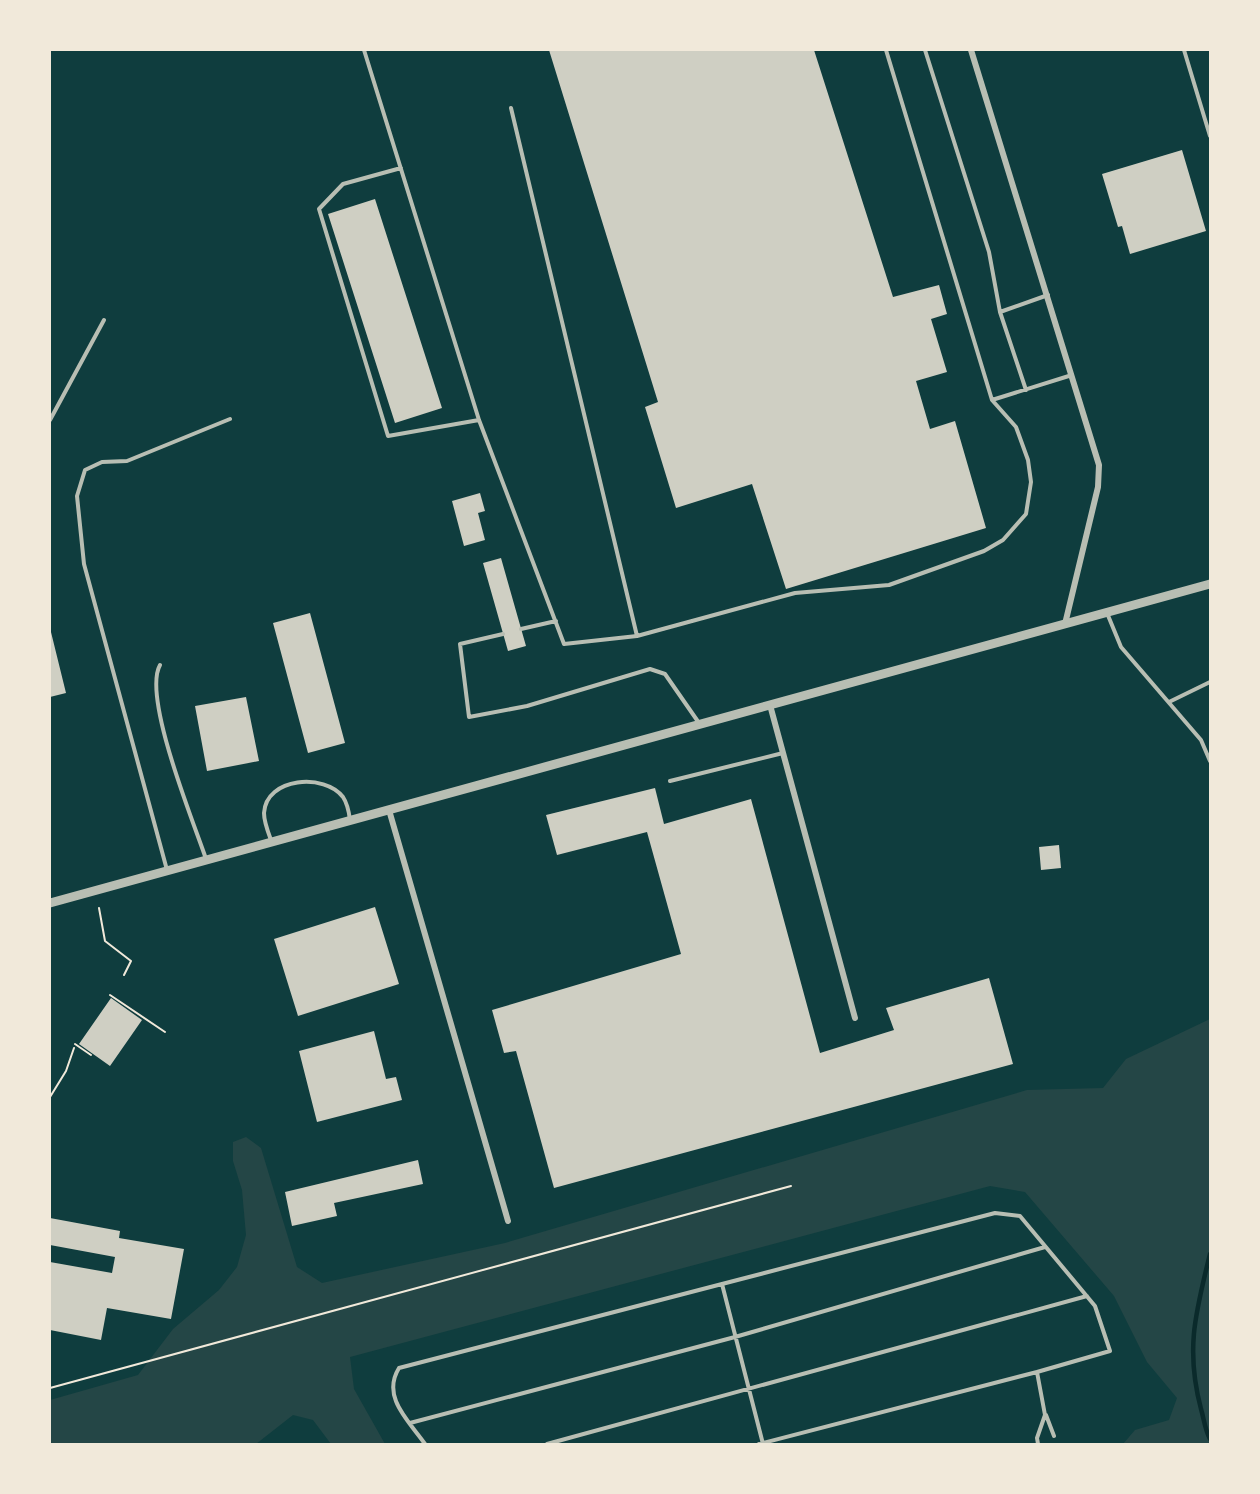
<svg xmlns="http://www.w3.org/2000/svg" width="1260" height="1494" font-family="'Varela Round',sans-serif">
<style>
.green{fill:#244646}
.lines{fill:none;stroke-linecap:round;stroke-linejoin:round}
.stream{stroke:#0a2a2b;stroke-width:4.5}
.building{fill:#cfcfc3}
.path{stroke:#f1e9da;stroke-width:2}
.service{stroke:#b8beb3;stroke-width:4}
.minor{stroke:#b8beb3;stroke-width:6}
.tertiary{stroke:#b8beb3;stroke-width:9}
</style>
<rect width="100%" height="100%" fill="#0f3d3e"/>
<!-- green -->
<path class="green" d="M1210,1019v425h-87l12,-14 34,-10 8,-22 -30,-36 -33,-66 -89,-104 -35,-6 -640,171 4,32 31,55h-54l-18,-24 -20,-5 -37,29h-206v-44l88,-25 35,-46 46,-39 18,-23 9,-32 -4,-45 -9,-29v-19l13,-5 15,11 36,119 25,16 183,-40 522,-153 76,-2 23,-29z"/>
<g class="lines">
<!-- stream -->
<path class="stream" d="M1210,1254c-14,57 -25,95 -9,155 3,10 4,21 9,30"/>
</g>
<!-- building -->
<path class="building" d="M549,50h265l79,247 46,-12 8,29 -16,5 16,53 -31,9 14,48 25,-8 31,107 -200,61 -34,-105 -76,24 -31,-101 13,-5z
M1182,150l24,81 -76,23 -8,-28 -4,1 -16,-53z
M375,199l67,209 -47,15 -67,-209z
M480,493l5,18 -7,2 7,27 -21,6 -12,-45z
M501,558l25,88 -18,5 -25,-88z
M310,613l35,130 -37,10 -35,-130z
M50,628l16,65 -16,4z
M246,697l13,64 -52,10 -12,-65z
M655,788l9,36 87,-25 69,254 74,-23 -8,-22 103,-30 24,86 -459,124 -38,-137 -12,2 -12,-43 189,-56 -34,-122 -90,23 -11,-40z
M1059,845l2,23 -20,2 -2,-23z
M375,907l24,77 -101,32 -24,-77z
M111,998l31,22 -32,46 -31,-22z
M374,1031l12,48 10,-2 6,23 -85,22 -18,-71z
M418,1160l5,24 -89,19 3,13 -45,10 -7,-34z
M50,1218l70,13 -1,7 65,11 -13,70 -64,-11 -6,32 -51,-10v-68l62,11 3,-16 -65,-12z"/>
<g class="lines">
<!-- path -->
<path class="path" d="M99,908l6,33 26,20 -7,14
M110,995l55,37
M75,1044l16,11
M50,1097l16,-26 8,-23
M50,1388l741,-202"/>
<!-- service -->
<path class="service" d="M364,50l115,370 85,224 73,-8 158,-43 94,-8 95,-34 19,-11 23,-26 5,-32 -3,-22 -12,-33 -24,-27 -106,-350
M925,50l64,202 11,60
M1184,50l26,86
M511,108l126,528
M401,168l-58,16 -24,25 69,227 91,-16
M1026,390l-26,-78 48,-17
M992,400l80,-25
M50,420l54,-100
M1107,613l14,34 80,93 9,21
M521,629l35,-8
M503,634l-43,10 9,73 58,-11 123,-37 15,5 34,49
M160,665c-18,32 34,158 46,194
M1169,702l41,-20
M670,781l113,-28
M271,840c-3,-8 -7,-18 -7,-27 2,-36 61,-40 79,-16 4,6 6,15 7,23
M167,870l-83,-306 -7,-68 8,-26 17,-8 25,-1 103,-42
M1046,1415l8,21
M410,1423l325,-86 310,-90
M425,1444c-16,-23 -44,-47 -26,-76l323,-84
M547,1444l540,-148
M759,1444l278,-72 8,43 -8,23 1,6
M763,1444l-41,-160 273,-71 25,3 75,90 15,45 -73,21"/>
<!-- minor -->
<path class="minor" d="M971,50l128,415 -1,22 -33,137
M770,705l85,313
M389,810l119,411"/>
<!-- tertiary -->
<path class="tertiary" d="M50,903l1160,-319"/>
</g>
<!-- border -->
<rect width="1260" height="1494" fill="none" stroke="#f1e9da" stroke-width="102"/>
</svg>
